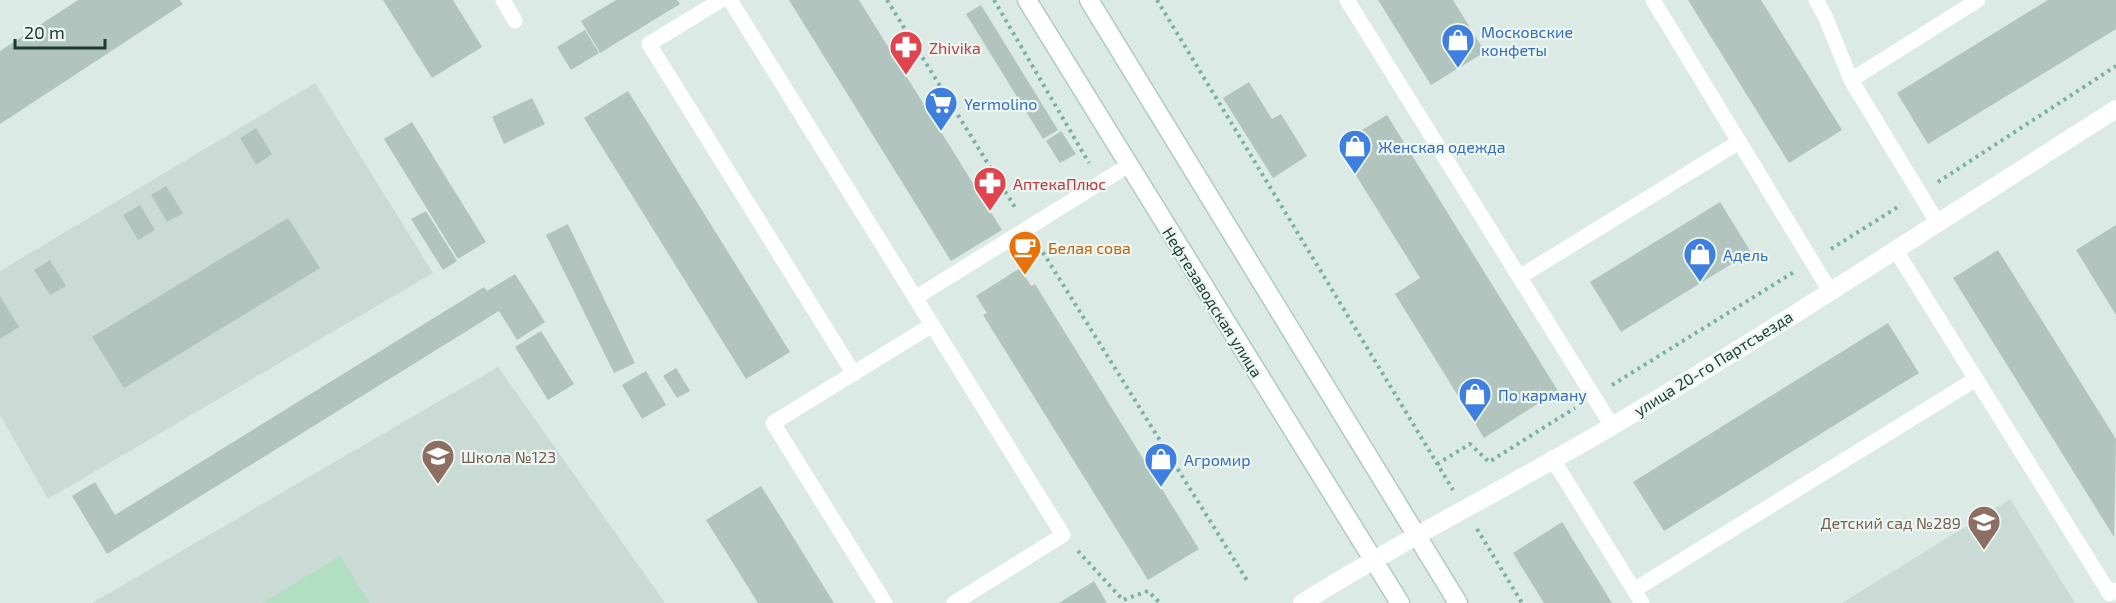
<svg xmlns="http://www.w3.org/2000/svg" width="2116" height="603" font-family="'Exo 2',sans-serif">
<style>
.built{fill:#cadad4}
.green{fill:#b2dec1}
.building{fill:#b1c5be}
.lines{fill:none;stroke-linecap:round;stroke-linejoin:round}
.secondary-casing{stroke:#aecbc2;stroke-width:21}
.path{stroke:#79b1a3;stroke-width:4;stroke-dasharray:3 4.5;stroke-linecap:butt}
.lane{stroke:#fff;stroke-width:15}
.street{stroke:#fff;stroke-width:18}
.secondary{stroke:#fff;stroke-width:18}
.labels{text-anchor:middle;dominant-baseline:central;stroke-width:4.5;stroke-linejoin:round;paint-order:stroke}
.shop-label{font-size:16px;fill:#366cbe;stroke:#ecf7f2;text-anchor:start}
.health-label{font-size:16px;fill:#be3a42;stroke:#ecf7f2;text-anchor:start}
.food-label{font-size:16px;fill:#c56008;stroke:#ecf7f2;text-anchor:start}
.street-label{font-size:16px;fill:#1d3b34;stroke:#ecf7f2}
.education-label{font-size:16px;fill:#785e54;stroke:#ecf7f2;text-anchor:start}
</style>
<rect width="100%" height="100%" fill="#dceae5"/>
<!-- built -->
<path class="built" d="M315,83l118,190 -385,226 -48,-84v-144z
M498,367l167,236h-573z
M2010,499l65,104h-233z"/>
<!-- green -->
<path class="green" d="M340,556l29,47h-106z"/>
<!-- building -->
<path class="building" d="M78,0h102l3,4 -183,120v-73z
M383,0h70l29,47 -50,31z
M616,0h61l3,4 -80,49 -19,-32z
M789,0h70l143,230 -51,31z
M1378,0h75l32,52 -54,33z
M1688,0h73l81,130 -53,33z
M2048,0h68v29l-188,115 -31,-51z
M981,5l77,125 -15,9 -77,-125z
M585,30l14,23 -28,17 -14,-23z
M1249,82l23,37 9,-5 26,42 -34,22 -50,-80z
M628,91l162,261 -44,27 -162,-261z
M532,98l13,26 -41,20 -12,-27z
M1387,115l171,276 -74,47 -89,-144 25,-16 -83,-133z
M412,122l74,120 -28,17 -74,-120z
M256,128l16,26 -16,11 -16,-27z
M1061,131l15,23 -16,9 -14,-22z
M166,186l17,27 -16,9 -16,-27z
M1720,202l31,50 -130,80 -31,-50z
M140,205l15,25 -17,10 -15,-25z
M426,211l31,50 -14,9 -32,-51z
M288,218l32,50 -196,120 -32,-51z
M568,224l67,139 -21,10 -68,-138z
M2116,225v90l-40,-65z
M1998,250l118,189 -2,98 -161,-259z
M50,260l16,26 -16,9 -16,-25z
M1020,268l11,18 4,-2 164,265 -51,31 -165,-265 4,-2 -11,-17z
M515,274l30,48 -28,18 -18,-29 -392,243 -35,-58 23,-14 20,33 369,-228 3,4z
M0,296l19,31 -19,12z
M1888,323l31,50 -255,158 -31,-49z
M541,331l33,53 -26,16 -33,-53z
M676,368l14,23 -13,7 -14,-22z
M646,371l20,34 -24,14 -20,-34z
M761,486l24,38 49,79h-76l-52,-83z
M1562,522l50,81h-68l-31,-50z
M1094,581l13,22h-48z"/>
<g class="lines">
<!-- secondary casing -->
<g class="secondary-casing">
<path id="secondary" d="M1027,0l373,603
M1089,0l369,603"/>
</g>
<!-- path -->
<path class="path" d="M887,0l129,209
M994,0l95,163
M1157,0l296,490
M1938,182l178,-116
M1039,246l209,336
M1831,249l70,-44
M1612,385l182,-113
M1437,464l33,-20 19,18 86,-54
M1477,529l45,74
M1078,551l45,49 25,-9 12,12"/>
<!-- lane -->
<path class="lane" d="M503,0l12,21
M721,0l-72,44 205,330
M730,0l333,535 -109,68
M1347,0l265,426
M1653,0l177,291
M1816,0l9,16 26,64
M1937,222l-86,-142 127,-80
M1895,249l215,345 6,-4
M1521,276l218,-134
M915,298l214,-133
M1552,458l90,145
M1634,590l342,-211
M885,603l-112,-180 159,-98"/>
<!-- street -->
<path class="street" d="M1302,603c102,-64 209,-117 312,-178 170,-101 335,-210 502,-316"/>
<!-- secondary -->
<use href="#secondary" class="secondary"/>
</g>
<!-- icons -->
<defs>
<g id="shop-pin" transform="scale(1.725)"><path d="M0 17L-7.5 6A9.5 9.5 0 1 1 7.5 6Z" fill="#3f7fe0" stroke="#ecf7f2"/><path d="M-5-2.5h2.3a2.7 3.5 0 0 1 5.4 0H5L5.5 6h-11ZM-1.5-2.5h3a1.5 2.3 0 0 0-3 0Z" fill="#fff"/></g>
<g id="pharmacy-pin" transform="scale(1.725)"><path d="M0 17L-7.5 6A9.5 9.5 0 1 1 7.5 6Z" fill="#e0444e" stroke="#ecf7f2"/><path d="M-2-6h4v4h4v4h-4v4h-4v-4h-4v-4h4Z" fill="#fff"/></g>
<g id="supermarket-pin" transform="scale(1.725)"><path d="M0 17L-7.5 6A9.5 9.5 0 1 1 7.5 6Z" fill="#3f7fe0" stroke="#ecf7f2"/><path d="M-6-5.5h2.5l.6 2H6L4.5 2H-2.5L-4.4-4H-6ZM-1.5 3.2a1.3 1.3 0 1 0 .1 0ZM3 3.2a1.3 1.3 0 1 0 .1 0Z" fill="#fff"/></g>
<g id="cafe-pin" transform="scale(1.725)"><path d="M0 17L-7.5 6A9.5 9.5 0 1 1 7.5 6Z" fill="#e8710a" stroke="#ecf7f2"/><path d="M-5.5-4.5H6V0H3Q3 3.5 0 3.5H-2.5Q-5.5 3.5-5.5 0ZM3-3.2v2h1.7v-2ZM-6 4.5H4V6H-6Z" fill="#fff"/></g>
<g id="school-pin" transform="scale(1.725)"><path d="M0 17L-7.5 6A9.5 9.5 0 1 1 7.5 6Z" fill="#8d6e63" stroke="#ecf7f2"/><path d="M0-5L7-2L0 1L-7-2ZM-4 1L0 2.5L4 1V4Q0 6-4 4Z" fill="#fff"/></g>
</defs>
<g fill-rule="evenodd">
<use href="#shop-pin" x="1458" y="40"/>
<use href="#pharmacy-pin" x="906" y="47"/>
<use href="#supermarket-pin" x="941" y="103"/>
<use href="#shop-pin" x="1355" y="146"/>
<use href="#pharmacy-pin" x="990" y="183"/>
<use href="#cafe-pin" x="1025" y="247"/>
<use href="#shop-pin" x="1700" y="254"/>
<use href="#shop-pin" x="1475" y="394"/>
<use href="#school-pin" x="438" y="456"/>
<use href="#shop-pin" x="1161" y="459"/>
<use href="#school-pin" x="1984" y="522"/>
</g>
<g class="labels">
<!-- shop labels -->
<g class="shop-label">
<text x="1481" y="31">Московские<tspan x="1481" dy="18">конфеты</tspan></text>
<text x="964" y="103">Yermolino</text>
<text x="1378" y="146">Женская одежда</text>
<text x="1723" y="254">Адель</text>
<text x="1498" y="394">По карману</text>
<text x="1184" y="459">Агромир</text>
</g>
<!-- health labels -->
<g class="health-label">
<text x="929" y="47">Zhivika</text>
<text x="1013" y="183">АптекаПлюс</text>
</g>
<!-- food labels -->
<g class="food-label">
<text x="1048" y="247">Белая сова</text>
</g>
<!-- street labels -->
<g class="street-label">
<text transform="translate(1213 302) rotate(58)">Нефтезаводская улица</text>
<text transform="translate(1713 363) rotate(-32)">улица 20-го Партсъезда</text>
</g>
<!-- education labels -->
<g class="education-label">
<text x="461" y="456">Школа №123</text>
<text x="1961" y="522" text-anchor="end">Детский сад №289</text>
</g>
</g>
<!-- scale -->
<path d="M15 39v9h90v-9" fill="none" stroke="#1d3b34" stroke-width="3"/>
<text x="24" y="39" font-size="18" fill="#1d3b34" stroke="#ecf7f2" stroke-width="4.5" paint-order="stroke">20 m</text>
</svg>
